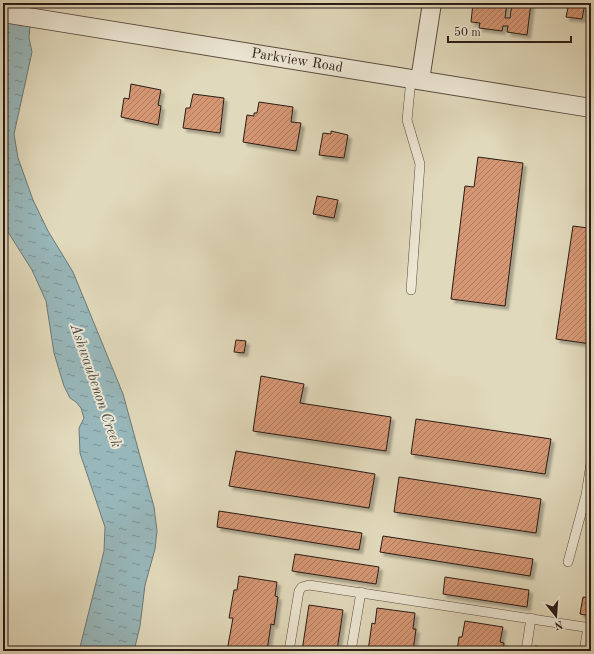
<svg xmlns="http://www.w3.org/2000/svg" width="594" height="654" font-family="'Old Standard TT',serif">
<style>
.water{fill:url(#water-ripples);stroke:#6c7978}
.building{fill:url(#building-hatch);stroke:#2a1b15;filter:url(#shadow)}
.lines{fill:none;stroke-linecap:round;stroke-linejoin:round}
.lane-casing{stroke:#584a3e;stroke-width:10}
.street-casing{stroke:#584a3e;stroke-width:20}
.lane{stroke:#ece6d3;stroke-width:9}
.street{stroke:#ece6d3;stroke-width:18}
.labels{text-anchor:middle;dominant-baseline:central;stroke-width:4;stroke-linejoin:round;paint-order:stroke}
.street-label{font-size:14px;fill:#2a1b15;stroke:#ece6d3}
.water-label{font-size:15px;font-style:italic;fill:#4b4a47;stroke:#ece6d3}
</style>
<defs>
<pattern id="water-ripples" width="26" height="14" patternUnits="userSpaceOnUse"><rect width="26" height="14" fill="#98b7ba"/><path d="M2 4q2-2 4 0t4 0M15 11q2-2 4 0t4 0" fill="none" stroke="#7c9496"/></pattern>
<pattern id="building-hatch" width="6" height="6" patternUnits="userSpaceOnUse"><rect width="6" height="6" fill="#d49673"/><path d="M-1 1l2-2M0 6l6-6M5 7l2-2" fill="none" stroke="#ac7a5d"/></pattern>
<filter id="shadow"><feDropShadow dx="3.5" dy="3.5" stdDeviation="1" flood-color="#0004"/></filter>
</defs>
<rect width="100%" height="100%" fill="#e1d9bb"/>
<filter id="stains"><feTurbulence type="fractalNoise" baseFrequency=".005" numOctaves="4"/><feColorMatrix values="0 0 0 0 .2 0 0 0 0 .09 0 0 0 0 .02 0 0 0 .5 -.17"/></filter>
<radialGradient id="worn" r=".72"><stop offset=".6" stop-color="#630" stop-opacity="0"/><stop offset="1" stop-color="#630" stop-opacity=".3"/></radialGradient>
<!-- water -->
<path class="water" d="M6,3h26l-3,35 3,14 -18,82 4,24 15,42 15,31 25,41 50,122 31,113 3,24 -2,18 -10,36 -5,41 -6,25h-55l25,-100 1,-24 -25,-74 -1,-25 5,-10 -3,-10 -5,-6 -6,-4 -6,-12 -10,-33 -8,-52 -14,-31 -29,-46v-209z"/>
<!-- building -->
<path class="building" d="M473,3l34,1 -2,14h5l2,-15h19l-4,32 -20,-3 1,-6h-5l-1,5 -23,-3 1,-5 -9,-1z
M569,3h16l-3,16 -16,-2z
M131,84l30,6 -3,15 3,1 -3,19 -37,-8 3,-19 5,1z
M193,94l31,4 -4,35 -37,-5 3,-20h4z
M259,102l34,5 -2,15 10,1 -5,28 -53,-9 4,-27 7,1v-3h3z
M331,131l17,4 -4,23 -25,-3 4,-22 8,1z
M478,157l45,6 -18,143 -54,-7 14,-113 9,1z
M317,196l21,4 -4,18 -21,-4z
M591,211v133l-35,-5 17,-113 15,2z
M236,340l10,1 -2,12 -10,-1z
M261,376l43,8 -4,19 91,14 -5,34 -133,-20z
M416,419l135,20 -6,35 -134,-20z
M236,451l139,23 -6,34 -140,-22z
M399,477l142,22 -5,34 -142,-21z
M219,511l143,22 -3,17 -142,-23z
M383,536l150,23 -3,17 -150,-24z
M295,554l84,13 -3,17 -84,-13z
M239,576l38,6 -2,14 3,1 -4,28 -3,-1 -4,27h-40l6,-33h-4l5,-28h3z
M445,577l84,13 -2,17 -84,-13z
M583,597l8,1v18l-11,-2z
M309,605l34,5 -6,41h-35z
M377,608l38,5 -2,16h3l-3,22h-45l4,-28 3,1z
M465,621l38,6 -3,15 4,1 -1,8h-46l2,-14h3z
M535,646l35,5h-36z"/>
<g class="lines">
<!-- lane casing -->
<g class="lane-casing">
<path id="lane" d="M411,79l-4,41 13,44 -9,126
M586,495l5,-32
M568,562l18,-67 5,1
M289,651l10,-60 3,-4 7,-2 282,43
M351,651l10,-59
M526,651l5,-33
M584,651l4,-23"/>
</g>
<!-- street casing -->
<g class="street-casing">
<g id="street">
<path id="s1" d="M3,13l588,95"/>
<path d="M420,80l12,-77"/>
</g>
</g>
<!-- lane -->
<use href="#lane" class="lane"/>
<!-- street -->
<use href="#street" class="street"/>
</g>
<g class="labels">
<!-- street labels -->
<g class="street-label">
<text stroke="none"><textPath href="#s1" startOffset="298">Parkview Road</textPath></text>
</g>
<!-- water labels -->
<g class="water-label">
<text transform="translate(95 386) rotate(71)">Ashwaubenon Creek</text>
</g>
</g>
<!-- margin -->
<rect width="594" height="654" fill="none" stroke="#e1d9bb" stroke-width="16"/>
<rect x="4" y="4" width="586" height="646" fill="none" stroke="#2a1b15" stroke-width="2"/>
<rect x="8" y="8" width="578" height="638" fill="none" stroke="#2a1b15"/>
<!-- north arrow -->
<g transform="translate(556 616) rotate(163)" stroke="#ece6d3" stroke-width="3" paint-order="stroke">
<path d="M0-3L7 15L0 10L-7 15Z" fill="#2a1b15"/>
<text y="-6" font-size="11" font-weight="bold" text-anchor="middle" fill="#2a1b15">N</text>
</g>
<!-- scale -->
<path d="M448 36v6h123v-6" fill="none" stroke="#2a1b15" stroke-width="2"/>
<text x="454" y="36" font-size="12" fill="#2a1b15" stroke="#ece6d3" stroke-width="3" paint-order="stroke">50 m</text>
<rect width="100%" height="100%" filter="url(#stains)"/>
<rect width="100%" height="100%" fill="url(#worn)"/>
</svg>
